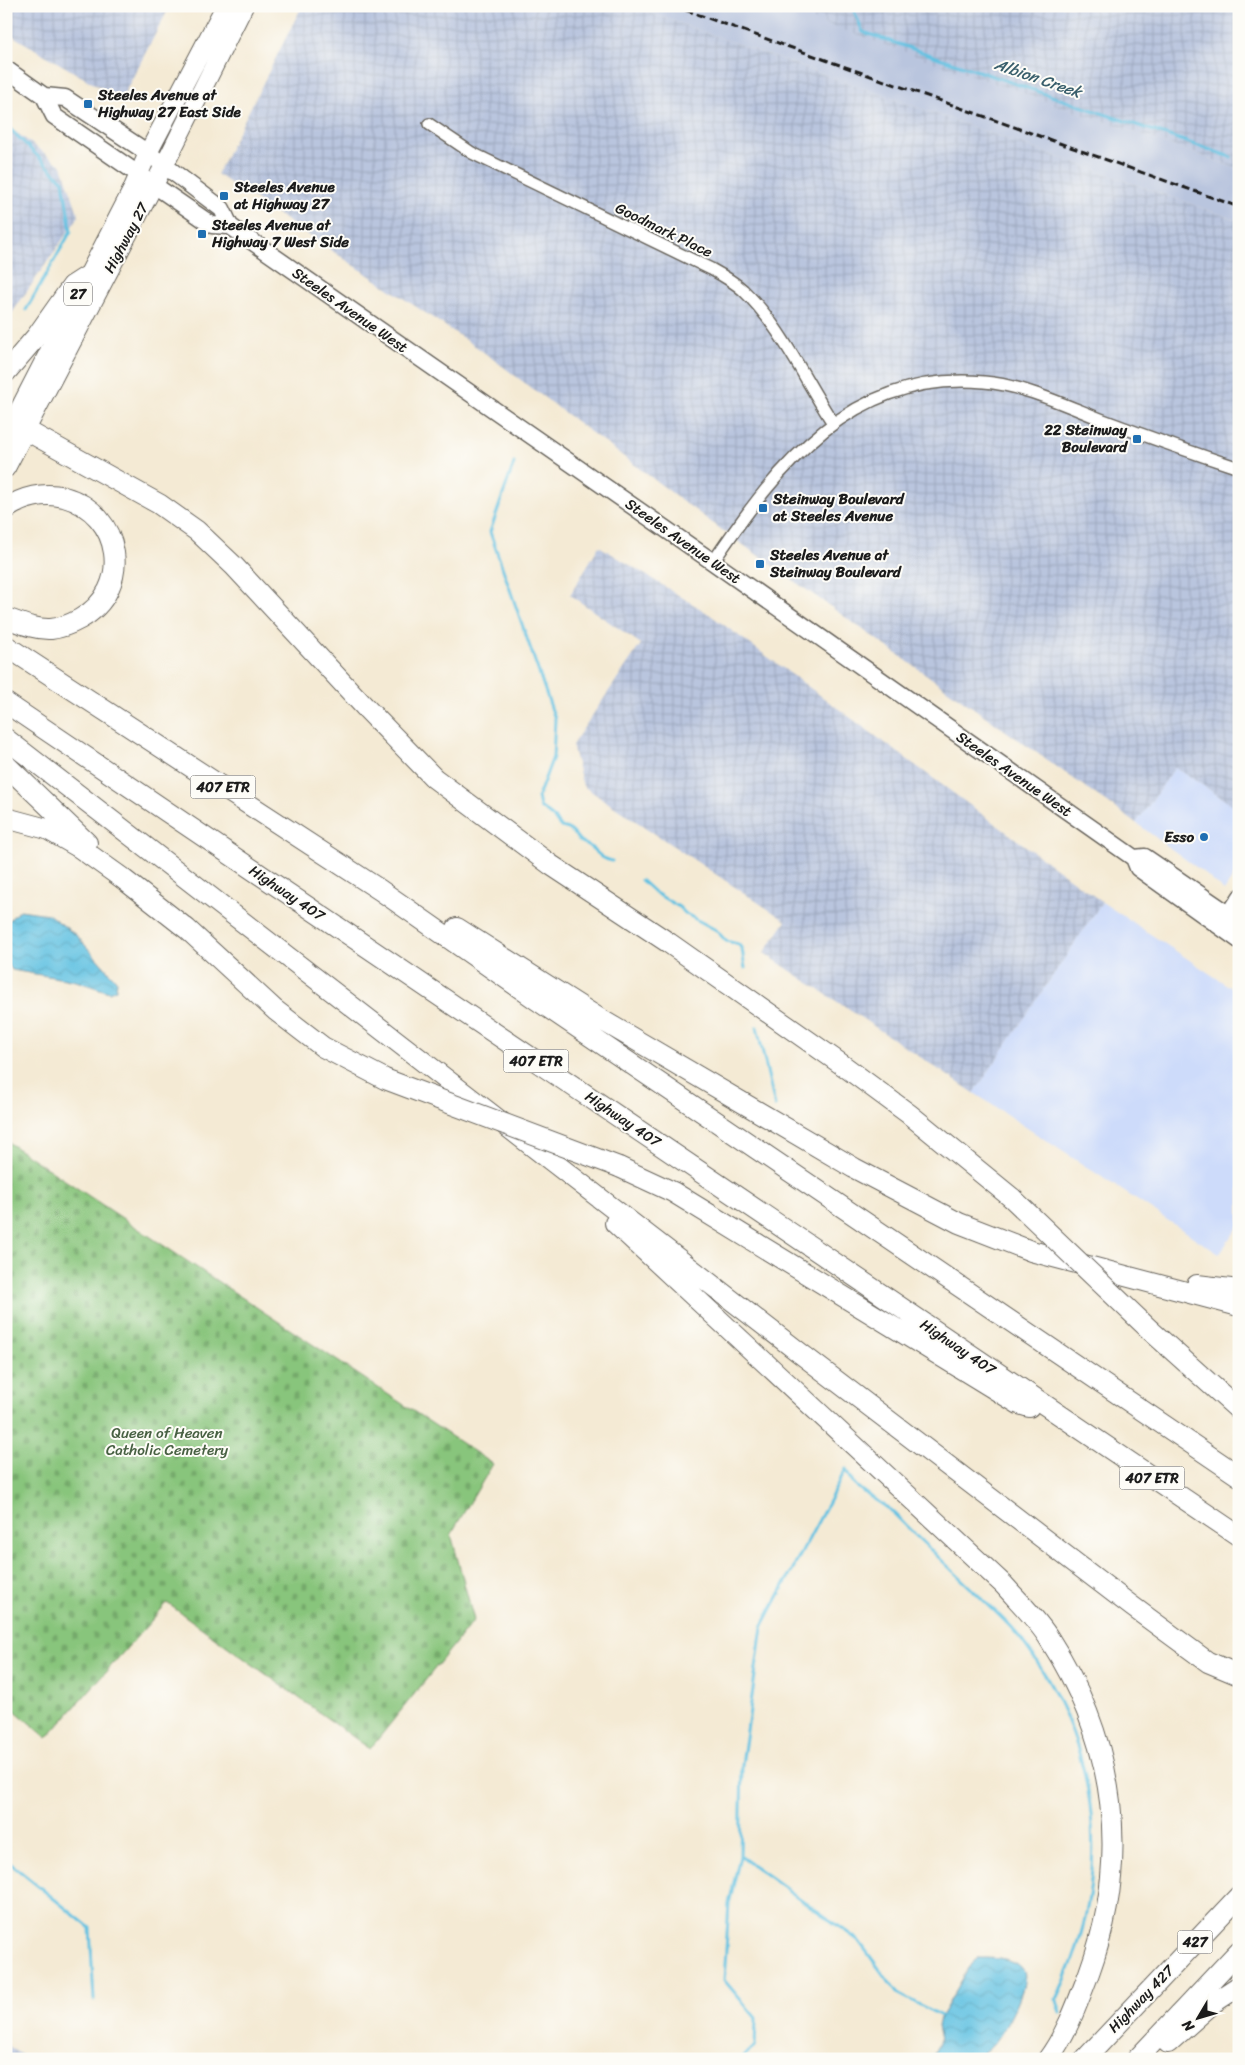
<svg xmlns="http://www.w3.org/2000/svg" width="1245" height="2065" font-family="Sriracha,sans-serif">
<style>
.built{fill:#cddbfa}
.industrial{fill:url(#industrial-grid)}
.railway{fill:#b9c5de}
.cemetery{fill:url(#cemetery-stones);stroke:#52704c}
.water{fill:url(#water-waves);stroke:#406f7f}
.lines{fill:none;stroke-linecap:round;stroke-linejoin:round}
.stream{stroke:#63c2e2;stroke-width:3}
.street-casing{stroke:#68645c;stroke-width:14}
.secondary-casing{stroke:#68645c;stroke-width:19}
.primary-casing{stroke:#68645c;stroke-width:20}
.highway-casing{stroke:#68645c;stroke-width:22}
.street{stroke:#fff;stroke-width:11}
.secondary{stroke:#fff;stroke-width:16}
.primary{stroke:#fff;stroke-width:18}
.highway{stroke:#fff;stroke-width:20}
.rail{stroke:#1c1c1c;stroke-width:3;stroke-dasharray:8 4;stroke-linecap:butt}
.highway-bridge-casing{stroke:#68645c;stroke-width:22;stroke-linecap:butt}
.highway-bridge{stroke:#fff;stroke-width:20}
.poi-dot{fill:#1f6fb2;stroke:#fdfcf7;stroke-width:2}
.labels{text-anchor:middle;dominant-baseline:central;stroke-width:4;stroke-linejoin:round;paint-order:stroke}
.shield{fill:#fdfcf7;stroke:#605f5e;stroke-width:1}
.shield-label{font-size:14px;font-weight:bold;fill:#1c1c1c}
.poi-label{font-size:15px;font-weight:bold;fill:#1c1c1c;stroke:#fdfcf7;text-anchor:start}
.street-label{font-size:15px;fill:#1c1c1c;stroke:#fdfcf7}
.park-label{font-size:15px;fill:#476042;stroke:#fdfcf7}
.water-label{font-size:16px;font-style:italic;fill:#385e6b;stroke:#fdfcf7}
</style>
<defs>
<pattern id="industrial-grid" width="8" height="8" patternUnits="userSpaceOnUse" patternTransform="scale(1.25)"><rect width="8" height="8" fill="#b9c5de"/><path d="M0 4h8M4 0v8" fill="none" stroke="#9ea9be"/></pattern>
<pattern id="cemetery-stones" width="16" height="16" patternUnits="userSpaceOnUse" patternTransform="scale(1.25)"><rect width="16" height="16" fill="#88c57c"/><path d="M2 7V4a2 2 0 0 1 4 0v3zM10 15v-3a2 2 0 0 1 4 0v3z" fill="#75a96b"/></pattern>
<pattern id="water-waves" width="16" height="10" patternUnits="userSpaceOnUse" patternTransform="scale(1.25)"><rect width="16" height="10" fill="#63c2e2"/><path d="M0 5q4-4 8 0t8 0" fill="none" stroke="#55a6c1"/></pattern>
</defs>
<rect width="100%" height="100%" fill="#fdfcf7"/>
<filter id="ink" filterUnits="userSpaceOnUse"><feTurbulence type="fractalNoise" baseFrequency=".02" numOctaves="2"/><feDisplacementMap in="SourceGraphic" scale="10" xChannelSelector="R" yChannelSelector="G"/><feConvolveMatrix kernelMatrix="1 2 1 2 8 2 1 2 1" color-interpolation-filters="sRGB"/></filter>
<filter id="wash" filterUnits="userSpaceOnUse"><feTurbulence type="fractalNoise" baseFrequency=".0096" numOctaves="4" result="noise"/><feDisplacementMap in="SourceGraphic" scale="20" xChannelSelector="R" yChannelSelector="G"/><feGaussianBlur stdDeviation="1.12" result="paint"/><feColorMatrix in="noise" values="0 0 0 0 0 0 0 0 0 0 0 0 0 0 0 0 0 1.4 0 .05"/><feComposite in="paint" operator="in"/></filter>
<g filter="url(#wash)">
<rect width="100%" height="100%" fill="#f4ead4"/>
<!-- built -->
<path class="built" d="M1175,767l64,42v59l-15,23 -20,-18 -68,-50z
M1102,902l137,91v233l-20,28 -245,-161z"/>
<!-- industrial -->
<path class="industrial" d="M6,6h164l-49,94 -115,-68z
M302,6h328l609,215v588l-64,-42 -39,56 -421,-298 -237,-177 -261,-174z
M774,6h465v163l-407,-142z
M6,125l56,41 17,50 -69,100 -4,-1z
M599,546l110,68 393,288 -128,191 -210,-140 22,-32 -203,-135 -11,-41 69,-101 -71,-49z
M6,2044l21,15h-21z"/>
<!-- railway -->
<path class="railway" d="M630,6h144l465,163v52z"/>
<!-- cemetery -->
<path class="cemetery" d="M6,1141l487,323 -42,70 23,86 -104,129 -203,-146 -120,135 -41,-35z"/>
<!-- water -->
<path class="water" d="M20,910l28,4 28,21 41,46 -1,8 -7,3 -33,-11 -64,-11 -6,-9v-38z
M978,1958c13,0 39,0 46,14 6,13 -23,67 -34,76 -3,3 -12,9 -16,11 -6,2 -34,0 -43,0l9,-18 -3,-15 2,-6 32,-56z"/>
<g class="lines">
<!-- stream -->
<path class="stream" d="M858,6l-4,5 9,21 368,125
M6,125l57,56 8,50 -45,79
M514,463l-24,69 65,187 -2,38 -15,40 2,10 12,9 9,11c11,2 12,6 18,13 3,3 7,4 10,6 10,7 10,12 23,15
M641,880l13,12 25,15 7,7 30,16 10,11 12,3 4,5 3,19
M757,1027l18,79
M846,1469c5,20 27,28 43,40 8,7 16,16 24,24 21,20 42,40 63,60 15,15 32,29 45,46 80,106 95,240 35,360l5,13
M740,1856l118,84 39,53 44,23
M6,1860l84,68 4,72
M741,2059l14,-13 1,-28 -32,-38 5,-76 11,-48 2,-91 20,-138 84,-158"/>
</g>
</g>
<g filter="url(#ink)">
<g class="lines">
<!-- street casing -->
<g class="street-casing">
<path id="street" d="M429,124l43,29 239,116c11,6 22,12 32,21 38,36 61,89 90,133
M713,562c66,-98 140,-192 271,-180 39,3 83,24 119,38 45,17 90,33 136,48
M1224,918l15,-23"/>
</g>
<!-- secondary casing -->
<g class="secondary-casing">
<path id="secondary" d="M6,69l38,27 10,20 158,109 18,1 483,336 421,296 4,10 101,72
M44,96l21,2 83,55 74,56 8,17
M1134,858l11,-1 94,64"/>
</g>
<!-- primary casing -->
<g class="primary-casing">
<path id="primary" d="M6,435l126,-245 16,-37 77,-147
M6,468l163,-312 75,-150"/>
</g>
<!-- highway casing -->
<g class="highway-casing">
<path id="highway" d="M6,372l30,-35 36,-51 14,-9
M13,423l146,81 38,27 37,35 130,140 70,72 117,87 118,78 175,123 65,48 103,84
M6,509c16,-12 38,-17 58,-12 58,16 70,92 16,122 -9,5 -20,9 -29,10 -15,1 -31,-6 -45,-11
M6,646l374,244 157,110 702,476
M6,703l1233,833
M6,739l794,614 333,254 75,55 31,13
M6,765l81,78
M6,818l41,11 33,19 42,30 65,51 88,81 48,37 62,32
M457,928l143,91 254,149 105,55 72,28 208,55
M619,1167l54,25 346,212 10,3
M615,1223l389,362c15,17 34,35 46,55 66,103 81,218 39,333 -11,29 -22,60 -41,86
M1197,1285l42,5
M1150,1330l89,80
M1168,2043l45,-40 26,-17
M1085,2059l154,-163
M1137,2059l102,-108"/>
</g>
<!-- street -->
<use href="#street" class="street"/>
<!-- secondary -->
<use href="#secondary" class="secondary"/>
<!-- primary -->
<use href="#primary" class="primary"/>
<!-- highway -->
<use href="#highway" class="highway"/>
<!-- rail -->
<path class="rail" d="M674,6l565,201"/>
<!-- highway-bridge casing -->
<g class="highway-bridge-casing">
<path id="highway-bridge" d="M385,1079l234,88
M1012,1198l138,132"/>
</g>
<!-- highway-bridge -->
<use href="#highway-bridge" class="highway-bridge"/>
</g>
</g>
<!-- markers -->
<g class="poi-dot">
<rect x="83" y="99" width="10" height="10" rx="2.5"/>
<rect x="219" y="191" width="10" height="10" rx="2.5"/>
<rect x="197" y="229" width="10" height="10" rx="2.5"/>
<rect x="1132" y="434" width="10" height="10" rx="2.5"/>
<rect x="758" y="503" width="10" height="10" rx="2.5"/>
<rect x="755" y="559" width="10" height="10" rx="2.5"/>
<circle cx="1204" cy="837" r="5"/>
</g>
<g class="labels">
<!-- shield labels -->
<g class="shield">
<rect x="64" y="282.5" width="28" height="23" rx="4"/>
<rect x="190.5" y="775.5" width="65" height="23" rx="4"/>
<rect x="503.5" y="1049.5" width="65" height="23" rx="4"/>
<rect x="1119.5" y="1466.5" width="65" height="23" rx="4"/>
<rect x="1177.5" y="1930.5" width="35" height="23" rx="4"/>
</g>
<g class="shield-label">
<text x="78" y="294">27</text>
<text x="223" y="787">407 ETR</text>
<text x="536" y="1061">407 ETR</text>
<text x="1152" y="1478">407 ETR</text>
<text x="1195" y="1942">427</text>
</g>
<!-- poi labels -->
<g class="poi-label">
<text x="98" y="95">Steeles Avenue at<tspan x="98" dy="17">Highway 27 East Side</tspan></text>
<text x="234" y="187">Steeles Avenue<tspan x="234" dy="17">at Highway 27</tspan></text>
<text x="212" y="225">Steeles Avenue at<tspan x="212" dy="17">Highway 7 West Side</tspan></text>
<text x="1127" y="430" text-anchor="end">22 Steinway<tspan x="1127" dy="17">Boulevard</tspan></text>
<text x="773" y="499">Steinway Boulevard<tspan x="773" dy="17">at Steeles Avenue</tspan></text>
<text x="770" y="555">Steeles Avenue at<tspan x="770" dy="17">Steinway Boulevard</tspan></text>
<text x="1194" y="837" text-anchor="end">Esso</text>
</g>
<!-- street labels -->
<g class="street-label">
<text transform="translate(664 230) rotate(26)">Goodmark Place</text>
<text transform="translate(126 238) rotate(-62)">Highway 27</text>
<text transform="translate(350 310) rotate(35)">Steeles Avenue West</text>
<text transform="translate(683 541) rotate(35)">Steeles Avenue West</text>
<text transform="translate(1014 774) rotate(35)">Steeles Avenue West</text>
<text transform="translate(287 893) rotate(34)">Highway 407</text>
<text transform="translate(623 1119) rotate(34)">Highway 407</text>
<text transform="translate(958 1347) rotate(34)">Highway 407</text>
<text transform="translate(1141 1999) rotate(-46)">Highway 427</text>
</g>
<!-- park labels -->
<g class="park-label">
<text x="167" y="1433">Queen of Heaven<tspan x="167" dy="17">Catholic Cemetery</tspan></text>
</g>
<!-- water labels -->
<g class="water-label">
<text transform="translate(1038 78) rotate(19)">Albion Creek</text>
</g>
</g>
<!-- margin -->
<rect width="1245" height="2065" fill="none" stroke="#fdfcf7" stroke-width="25"/>
<!-- north arrow -->
<g transform="translate(1198 2018) rotate(232)" stroke="#fdfcf7" stroke-width="4" paint-order="stroke">
<path d="M0-4L9 19L0 12L-9 19Z" fill="#1c1c1c"/>
<text y="-8" font-size="14" font-weight="bold" text-anchor="middle" fill="#1c1c1c">N</text>
</g>
</svg>
